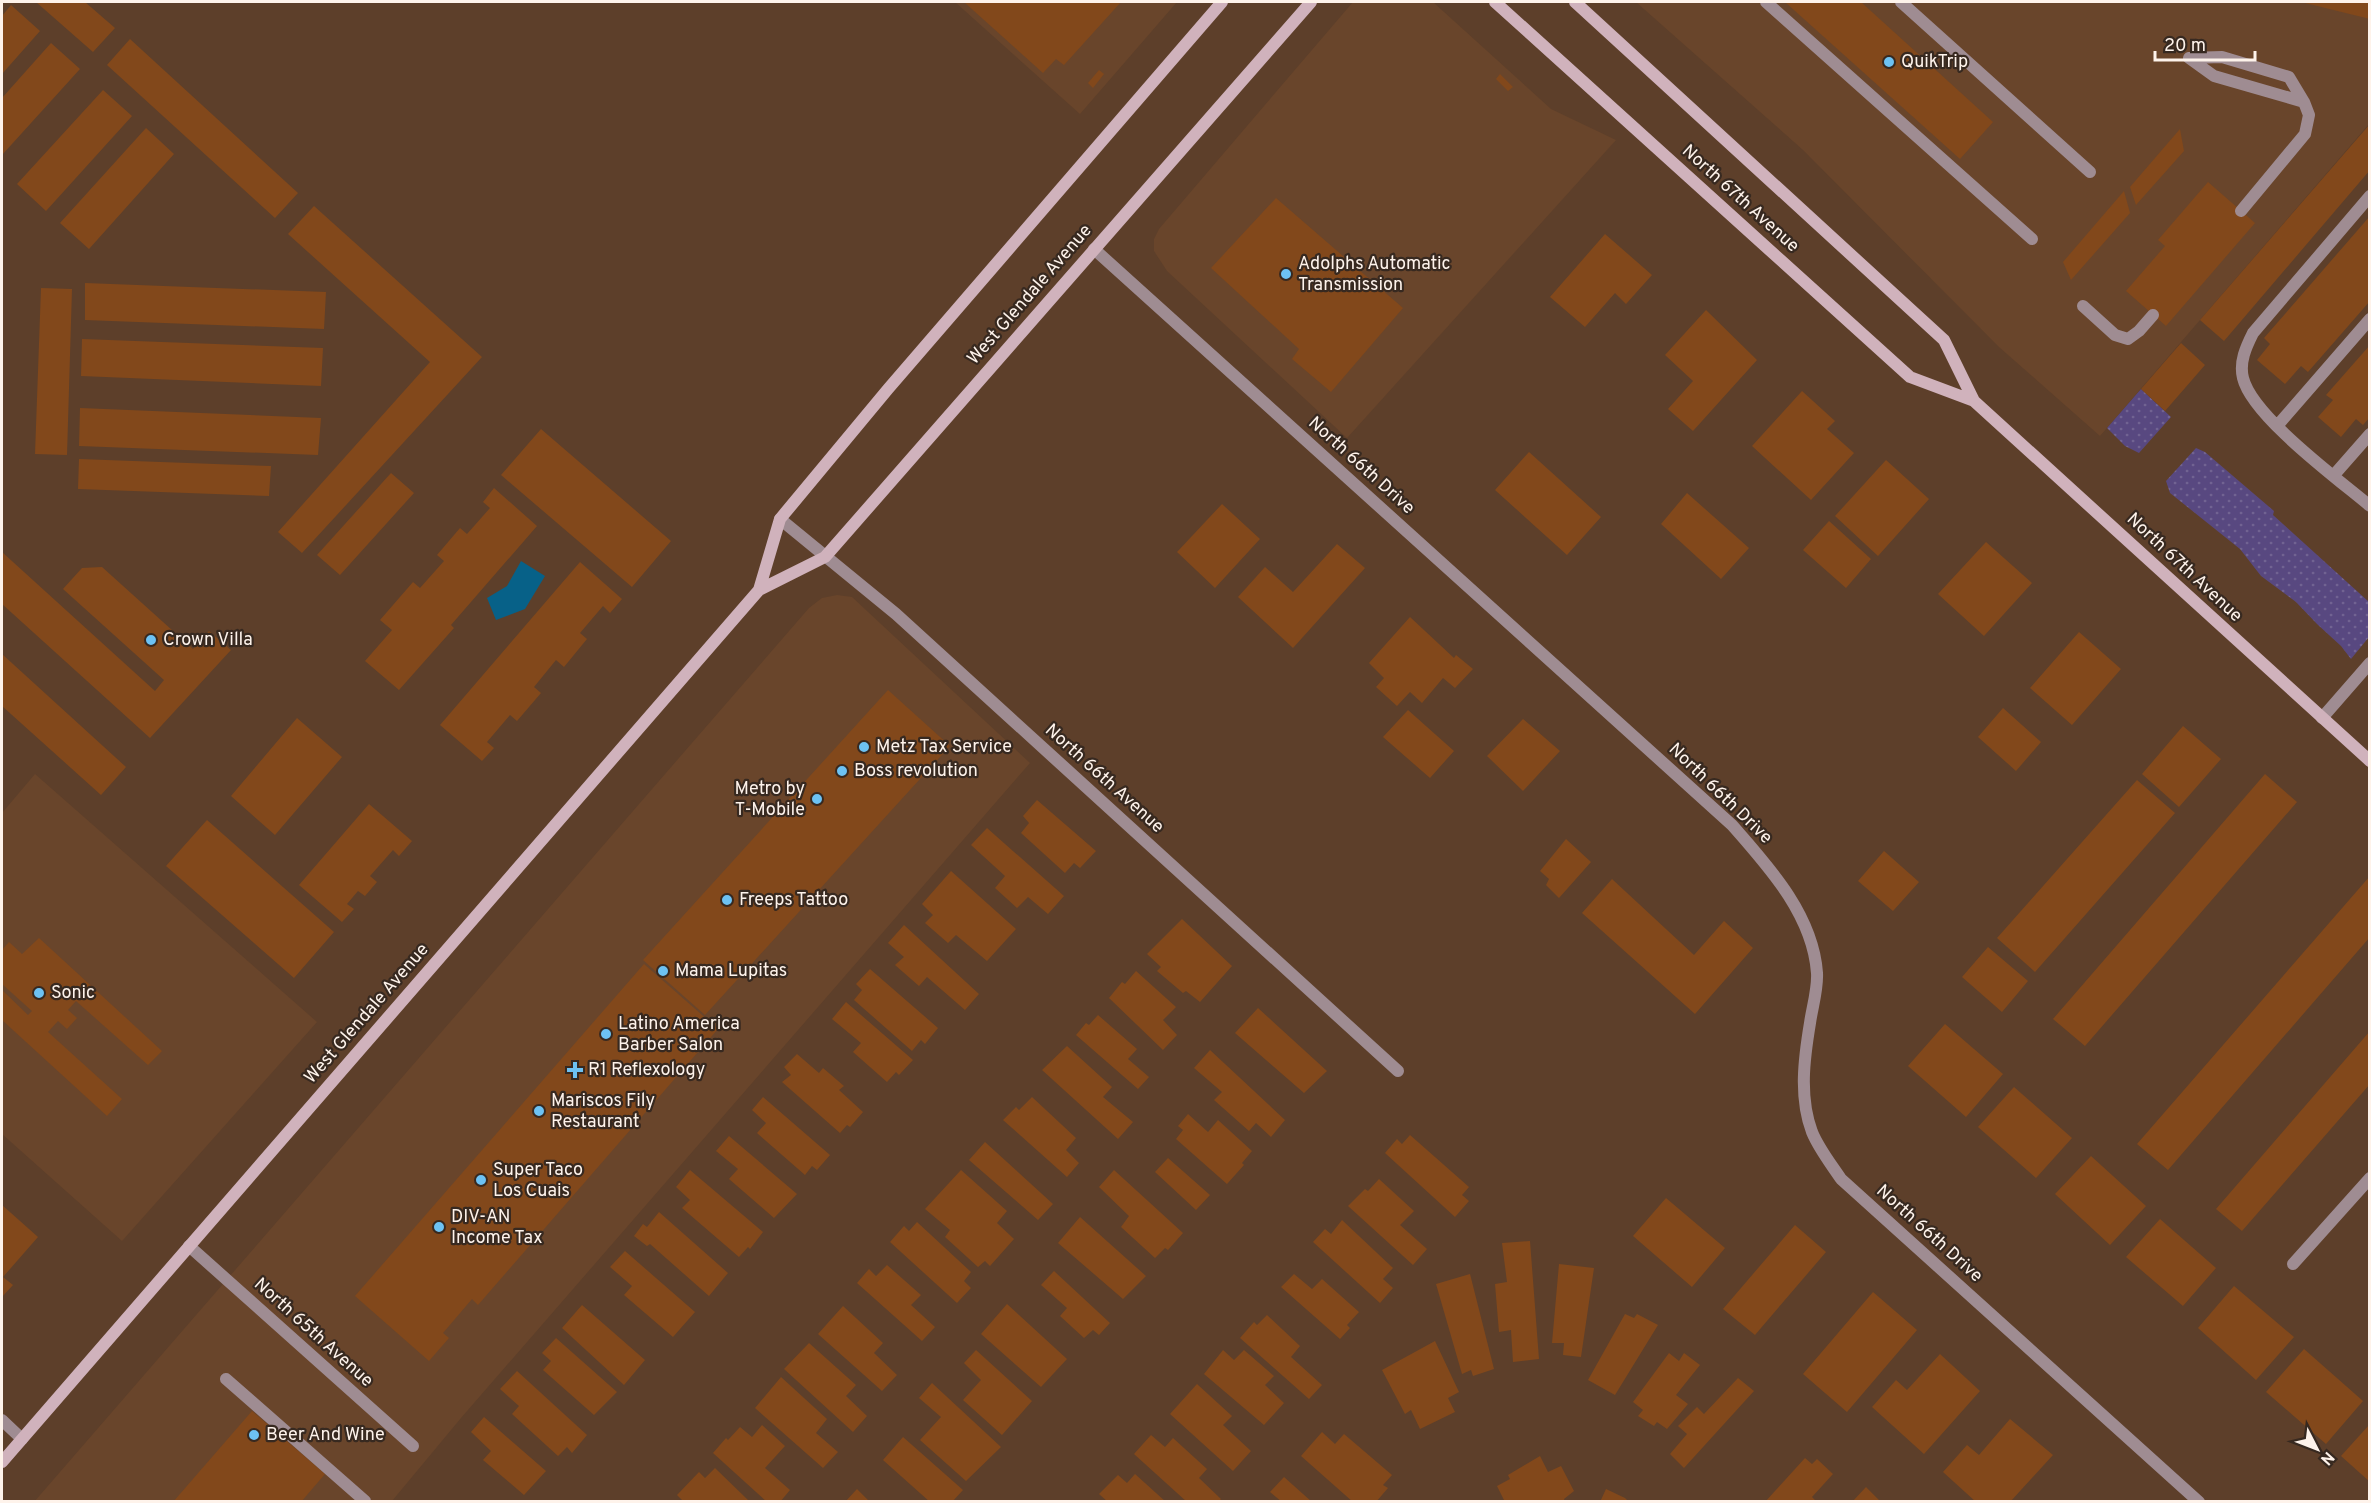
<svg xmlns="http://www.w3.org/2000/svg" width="2371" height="1503" font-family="Overpass,sans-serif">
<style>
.built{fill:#69452b}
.grass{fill:url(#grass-dots)}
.water{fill:#076188}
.building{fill:#82481b}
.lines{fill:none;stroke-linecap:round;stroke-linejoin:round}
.service{stroke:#9f8c92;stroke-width:12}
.minor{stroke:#9f8c92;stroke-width:12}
.secondary{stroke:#d0b2bc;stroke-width:12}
.poi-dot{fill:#6dc2f3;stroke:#372920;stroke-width:2}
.labels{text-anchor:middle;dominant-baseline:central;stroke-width:4.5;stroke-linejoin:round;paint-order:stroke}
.poi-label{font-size:18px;fill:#fef3eb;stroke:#372920;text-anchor:start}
.street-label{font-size:18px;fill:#fef3eb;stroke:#372920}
</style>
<defs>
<pattern id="grass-dots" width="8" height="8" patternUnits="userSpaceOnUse" patternTransform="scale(1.5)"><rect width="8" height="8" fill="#584880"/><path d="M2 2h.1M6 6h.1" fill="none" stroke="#716392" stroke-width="1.8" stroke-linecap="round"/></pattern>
</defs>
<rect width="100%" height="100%" fill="#5d3f2a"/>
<!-- built -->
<path class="built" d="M955,2h222l-97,112z
M1353,2h80l118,107 65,31 -269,298 -180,-167 -13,-20v-12l5,-10z
M1636,2h733v122l-269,312 -101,-89 -196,-197z
M837,595l15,2 178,166 -569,655 -69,83 -358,1 775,-894 13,-10z
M35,774l282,248 -195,219 -120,-107v-321z"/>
<!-- grass -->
<path class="grass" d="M2141,389l30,28 -32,36 -14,-7 -18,-18z
M2196,448l9,4 69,59 -1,4 96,87v35l-18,22 -10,-13 -24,-22 -21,-22 -35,-26 -21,-27 -70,-56 -4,-12z"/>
<!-- water -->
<path class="water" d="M521,561l24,15 -20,33 -29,11 -9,-22 20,-12z"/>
<!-- building -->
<path class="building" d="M36,2h49l30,26 -22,24z
M964,2h157l-57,63 -8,-6 -13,14z
M1785,2h76l132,120 -33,37z
M2301,2h69v17z
M11,5l29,26 -38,43v-58z
M130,39l168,154 -23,25 -168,-153z
M51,43l29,26 -78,86v-57z
M1099,70l5,4 -11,14 -5,-5z
M1500,74l13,13 -5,4 -12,-12z
M103,90l29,26 -86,95 -29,-27z
M2370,124v46l-146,171 -24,-21z
M146,128l28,26 -85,95 -29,-26z
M2180,129l4,22 -48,54 -6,-18z
M2208,182l47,41 -89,103 -40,-35 39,-45 -7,-6z
M2124,191l6,22 -59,67 -8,-18z
M1276,198l127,110 -72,84 -39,-33 7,-10 -88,-81z
M314,206l168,151 -180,196 -24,-21 152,-170 -142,-128z
M2370,216v85l-62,71 -7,-6 -16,18 -28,-24 13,-16 -6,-6z
M1605,234l47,41 -26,29 -11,-11 -30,34 -35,-30z
M85,283l241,9 -2,37 -239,-9z
M41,288l31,1 -5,166 -32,-1z
M1706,310l51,50 -64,71 -25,-22 25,-28 -28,-26z
M82,339l241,9 -2,38 -240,-10z
M2181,343l24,22 -40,46 -24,-22z
M2370,345v72l-7,8 -7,-6 -15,18 -23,-20 15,-17 -7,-5z
M1802,391l33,30 -8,8 27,24 -43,47 -59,-54z
M80,408l241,10 -3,37 -239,-9z
M541,429l130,112 -39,46 -131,-112z
M1529,452l72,65 -34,38 -72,-65z
M79,459l192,7 -2,30 -191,-7z
M1886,460l43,39 -51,57 -43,-40z
M391,473l23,20 -74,82 -23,-20z
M494,488l43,38 -86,99 3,3 -55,62 -34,-29 27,-31 -12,-10 33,-38 7,6 24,-27 -7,-6 23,-27 7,6 23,-26 -7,-6z
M1687,493l62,55 -28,31 -60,-55z
M1222,504l38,35 -45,49 -38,-36z
M1829,521l42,38 -25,29 -43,-38z
M1986,542l46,41 -48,53 -46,-42z
M1337,544l28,24 -72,80 -55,-51 27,-30 28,25z
M2,552l153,139 9,-11 -101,-91 19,-21 20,-1 91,82 16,-18 22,19 -81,88 -148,-134z
M580,562l42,37 -12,14 -7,-7 -23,27 7,6 -23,28 -8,-7 -22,27 7,6 -24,28 -7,-6 -23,27 7,6 -12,13 -42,-36z
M1410,617l44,41 2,-3 17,14 -18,19 -12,-10 -21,25 -12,-11 -13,14 -21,-19 8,-9 -15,-15z
M2079,632l42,37 -49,56 -42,-37z
M2,654l124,113 -25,28 -99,-89z
M888,690l62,56 -245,269 -62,-55z
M2003,708l38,34 -25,29 -38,-34z
M1408,710l46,41 -24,27 -47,-41z
M297,718l45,39 -67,78 -44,-39z
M1523,719l37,32 -37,40 -36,-35z
M2183,726l38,33 -42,48 -37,-33z
M2265,774l32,28 -212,244 -32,-27z
M2137,780l38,33 -140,159 -38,-34z
M1037,800l59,51 -16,17 -6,-5 -9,10 -44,-40 8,-10 -6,-7z
M369,804l43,37 -13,15 -6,-6 -23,26 7,6 -12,14 -7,-5 -11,13 7,5 -12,13 -43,-37z
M207,820l127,112 -40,46 -128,-112z
M987,828l77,68 -16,18 -20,-17 -11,11 -22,-20 10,-12 -34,-31z
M1566,839l25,23 -32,36 -13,-13 3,-6 -9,-8z
M1884,851l35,31 -26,29 -35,-30z
M951,871l65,58 -29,32 -31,-26 -8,8 -23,-20 8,-8 -11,-11z
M2370,876v61l-202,233 -31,-26z
M1612,879l82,76 30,-34 29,27 -58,66 -113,-101z
M1182,919l50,47 -32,36 -14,-11 -3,2 -26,-22 4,-4 -14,-13z
M904,925l75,69 -14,16 -38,-33 -8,9 -24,-21 9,-8 -16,-14z
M39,938l123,113 -14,14 -72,-64 -8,9 9,8 -10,11 -9,-8 -10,11 74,67 -15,17 -105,-96v-30l26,25 4,-4 -30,-27v-34l7,-8 13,12z
M1988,947l40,34 -26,31 -40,-35z
M644,964l74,65 -240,276 -6,-6 -29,34 6,5 -20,23 -74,-65z
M870,969l68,59 -13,16 -4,-4 -9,11 -58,-51 8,-10 -6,-6z
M1136,971l40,36 -13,13 14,15 -14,15 -54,-52 13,-16 3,2z
M846,1002l67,58 -14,15 -3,-3 -9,10 -34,-30 8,-9 -29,-24z
M1258,1008l69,63 -23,22 -69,-60z
M1098,1015l39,34 -9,10 21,18 -11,12 -62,-54 10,-12 3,2z
M1945,1024l58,50 -37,43 -58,-51z
M2370,1031v53l-128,147 -26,-22z
M1067,1046l45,41 -9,10 30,25 -15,17 -76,-69z
M1210,1050l75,70 -14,17 -15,-14 -7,8 -35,-31 8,-8 -28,-24z
M797,1054l22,19 4,-5 21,18 -5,4 24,22 -13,15 -3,-2 -7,8 -58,-51 9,-7 -7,-8z
M2014,1087l58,51 -36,40 -58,-51z
M763,1097l67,58 -13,15 -5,-4 -7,9 -48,-42 9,-10 -14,-13z
M1032,1097l44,41 -10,12 13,13 -12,14 -64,-57 13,-13 3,3z
M1188,1114l20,18 10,-12 34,31 -10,12 2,2 -17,19 -51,-45 7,-9 -5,-4z
M1410,1135l59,52 -7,8 7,6 -14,16 -70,-64 12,-14 5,5z
M729,1136l68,58 -23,24 -45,-39 9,-10 -22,-18z
M985,1142l68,62 -15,16 -69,-60z
M2091,1156l55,50 -36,39 -55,-51z
M1168,1158l42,37 -14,15 -41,-38z
M690,1170l73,62 -13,17 -2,-2 -9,10 -57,-49 8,-8 -14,-13z
M961,1170l46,41 -10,12 17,16 -24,27 -5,-5 -7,6 -33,-30 5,-7 -25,-21z
M1114,1170l69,63 -15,17 -3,-2 -10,10 -34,-31 8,-11 -30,-29z
M1379,1179l35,32 -14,14 27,24 -14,16 -65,-59 17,-17 3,2z
M1666,1198l59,50 -33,39 -59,-51z
M2,1205l36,32 -35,40 10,8 -11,12z
M659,1212l69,61 -19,23 -59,-52 -3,2 -13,-10 9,-12 4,3z
M1080,1217l66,59 -23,23 -65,-56z
M2160,1219l56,49 -33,38 -57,-49z
M1342,1220l51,48 -10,11 10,9 -13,15 -67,-61 12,-13 6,5z
M917,1222l54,50 -7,9 7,7 -14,15 -67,-61 14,-16 5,5z
M1795,1225l31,27 -71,83 -32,-26z
M1530,1241l9,118 -26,3 -2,-32 -12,2 -4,-48 12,-2 -5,-39z
M625,1251l70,61 -22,25 -49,-42 8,-9 -22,-19z
M1559,1264l35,4 -13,89 -18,-2 1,-12h-12z
M887,1265l34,30 -10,10 24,22 -13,14 -65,-58 12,-14 7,7z
M1054,1271l56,52 -11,12 -6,-5 -9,8 -24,-22 7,-8 -26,-23z
M1294,1274l18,15 10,-10 37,33 -12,13 3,3 -10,11 -59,-52z
M1470,1274l24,95 -21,7 -2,-6 -9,4 -26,-90z
M2234,1286l60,51 -38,43 -58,-52z
M1873,1292l44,38 -70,82 -44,-38z
M1007,1304l60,55 -26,28 -60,-53z
M582,1305l63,55 -21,25 -62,-57z
M843,1306l40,37 -9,10 23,22 -15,16 -64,-57z
M1625,1314l9,4 3,-4 21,11 -43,70 -27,-15z
M1267,1315l33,31 -9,11 31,28 -13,14 -69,-61 14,-16 3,3z
M556,1338l61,54 -23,23 -51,-45 8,-9 -9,-8z
M1435,1341l24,51 -11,6 7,14 -35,17 -9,-19 -6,4 -23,-44z
M809,1343l47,42 -10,11 21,20 -14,16 -69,-63z
M2304,1349l59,52 -37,43 -60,-52z
M976,1350l56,51 -30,34 -39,-35 18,-20 -17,-17z
M1223,1350l11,10 10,-10 30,26 -9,9 19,18 -20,22 -60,-51z
M1669,1353l10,8 5,-8 16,12 -24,30 12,9 -21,25 -10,-7 -3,4 -16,-10 5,-6 -10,-8z
M1940,1354l40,37 -56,63 -52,-47 24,-27 11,10z
M517,1371l70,64 -15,18 -5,-6 -9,9 -46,-42 7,-8 -19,-17z
M781,1377l46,42 -11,14 22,19 -15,16 -68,-60z
M1738,1378l16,13 -70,77 -14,-14 17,-20 -9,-8 19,-19 7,7z
M932,1383l69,64 -35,34 -46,-41 21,-23 -22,-19z
M1197,1384l35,32 -9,9 28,26 -18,20 -63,-57z
M252,1411l73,63 -24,28h-128z
M484,1417l62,54 -22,24 -41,-35 8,-9 -20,-19z
M2010,1419l43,36 -43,47h-34l-33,-30 24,-27 12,10z
M2370,1424v58l-29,-26z
M762,1425l23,21 -20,22 25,22 -10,12h-13l-54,-49 13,-15 2,2 12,-13 12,10z
M1322,1432l13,12 9,-10 48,41 -9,10 5,3 -12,14h-23l-52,-46z
M1151,1435l14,12 8,-9 34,31 -8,9 22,21 -3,3h-31l-53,-48z
M903,1437l60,53 -11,12h-22l-47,-42z
M1540,1456l8,16 13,-6 13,25 -10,8 1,3h-60l-8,-16 13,-7 -2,-4z
M1805,1458l7,6 5,-5 16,15 -21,23 5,5h-52z
M715,1468l33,32 -1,2h-63l-7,-7 22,-23 6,6z
M1135,1474l31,28h-58l-9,-8 19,-19 9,8z
M1284,1477l28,25h-30l-12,-10z
M1866,1487l15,15h-29z
M857,1489l13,13h-25z
M1606,1489l19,9 4,4h-29z"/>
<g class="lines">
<!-- service -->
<path class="service" d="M1766,2l266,237
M1901,2l189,170
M2189,58l33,-1 67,20 15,25 5,13 -4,19 -64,77
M2189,58l25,18 90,26
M2370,196l-117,137c-7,14 -14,29 -10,45 9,38 95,101 127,128
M2083,306l32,29 13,4 11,-8 14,-16
M2277,426l93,-107
M2334,475l36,-41
M2322,718l48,-55
M2293,1264l77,-86
M226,1379l139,122
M2,1420l20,19"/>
<!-- minor -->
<path class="minor" d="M1094,249l638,576c37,42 81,90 85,148 1,16 -5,35 -7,50 -6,36 -11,74 2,109 7,17 19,32 29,47l358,323
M780,519l116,95 502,457
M189,1246l224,200"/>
<!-- secondary -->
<path class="secondary" d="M1495,2l415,375 64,24 396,360
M1575,2l369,338 30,61
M759,590l21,-71 108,-130 334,-387
M2,1462l757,-872 66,-33 486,-555"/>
</g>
<!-- markers -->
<g class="poi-dot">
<circle cx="1889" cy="62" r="6"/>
<circle cx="1286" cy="274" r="6"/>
<circle cx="151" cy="640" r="6"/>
<circle cx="864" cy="747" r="6"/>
<circle cx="842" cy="771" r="6"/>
<circle cx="817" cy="799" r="6"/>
<circle cx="727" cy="900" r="6"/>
<circle cx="663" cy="971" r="6"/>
<circle cx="39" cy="993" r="6"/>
<circle cx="606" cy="1034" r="6"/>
<path d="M572 1061h6v6h6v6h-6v6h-6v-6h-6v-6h6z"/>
<circle cx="539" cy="1111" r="6"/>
<circle cx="481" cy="1180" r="6"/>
<circle cx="439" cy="1227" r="6"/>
<circle cx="254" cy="1435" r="6"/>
</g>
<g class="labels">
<!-- poi labels -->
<g class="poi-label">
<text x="1901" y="62">QuikTrip</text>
<text x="1298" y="264">Adolphs Automatic<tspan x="1298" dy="21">Transmission</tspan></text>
<text x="163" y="640">Crown Villa</text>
<text x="876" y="747">Metz Tax Service</text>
<text x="854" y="771">Boss revolution</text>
<text x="805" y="789" text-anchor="end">Metro by<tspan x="805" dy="21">T-Mobile</tspan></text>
<text x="739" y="900">Freeps Tattoo</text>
<text x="675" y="971">Mama Lupitas</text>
<text x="51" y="993">Sonic</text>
<text x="618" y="1024">Latino America<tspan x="618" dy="21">Barber Salon</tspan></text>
<text x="588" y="1070">R1 Reflexology</text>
<text x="551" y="1101">Mariscos Fily<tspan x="551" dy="21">Restaurant</tspan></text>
<text x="493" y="1170">Super Taco<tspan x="493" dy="21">Los Cuais</tspan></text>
<text x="451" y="1217">DIV-AN<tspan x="451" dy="21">Income Tax</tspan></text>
<text x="266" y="1435">Beer And Wine</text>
</g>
<!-- street labels -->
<g class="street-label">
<text transform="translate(1740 199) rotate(42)">North 67th Avenue</text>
<text transform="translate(1030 295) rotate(-49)">West Glendale Avenue</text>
<text transform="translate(1361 466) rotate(42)">North 66th Drive</text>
<text transform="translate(2184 568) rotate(43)">North 67th Avenue</text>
<text transform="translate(1104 779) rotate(42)">North 66th Avenue</text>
<text transform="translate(1720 794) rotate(44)">North 66th Drive</text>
<text transform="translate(367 1014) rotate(-49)">West Glendale Avenue</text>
<text transform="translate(1929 1234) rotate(42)">North 66th Drive</text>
<text transform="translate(313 1333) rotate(42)">North 65th Avenue</text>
</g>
</g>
<!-- border -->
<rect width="2371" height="1503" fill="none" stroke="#fef3eb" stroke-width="6"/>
<!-- north arrow -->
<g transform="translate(2317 1449) rotate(132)" stroke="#372920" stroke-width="4.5" paint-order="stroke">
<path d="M0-4.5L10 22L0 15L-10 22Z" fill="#fef3eb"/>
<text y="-9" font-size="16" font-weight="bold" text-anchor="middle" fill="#fef3eb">N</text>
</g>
<!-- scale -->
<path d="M2155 51v9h100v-9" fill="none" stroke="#fef3eb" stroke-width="3"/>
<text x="2164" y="51" font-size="18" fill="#fef3eb" stroke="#372920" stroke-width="4.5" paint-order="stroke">20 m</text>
</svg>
